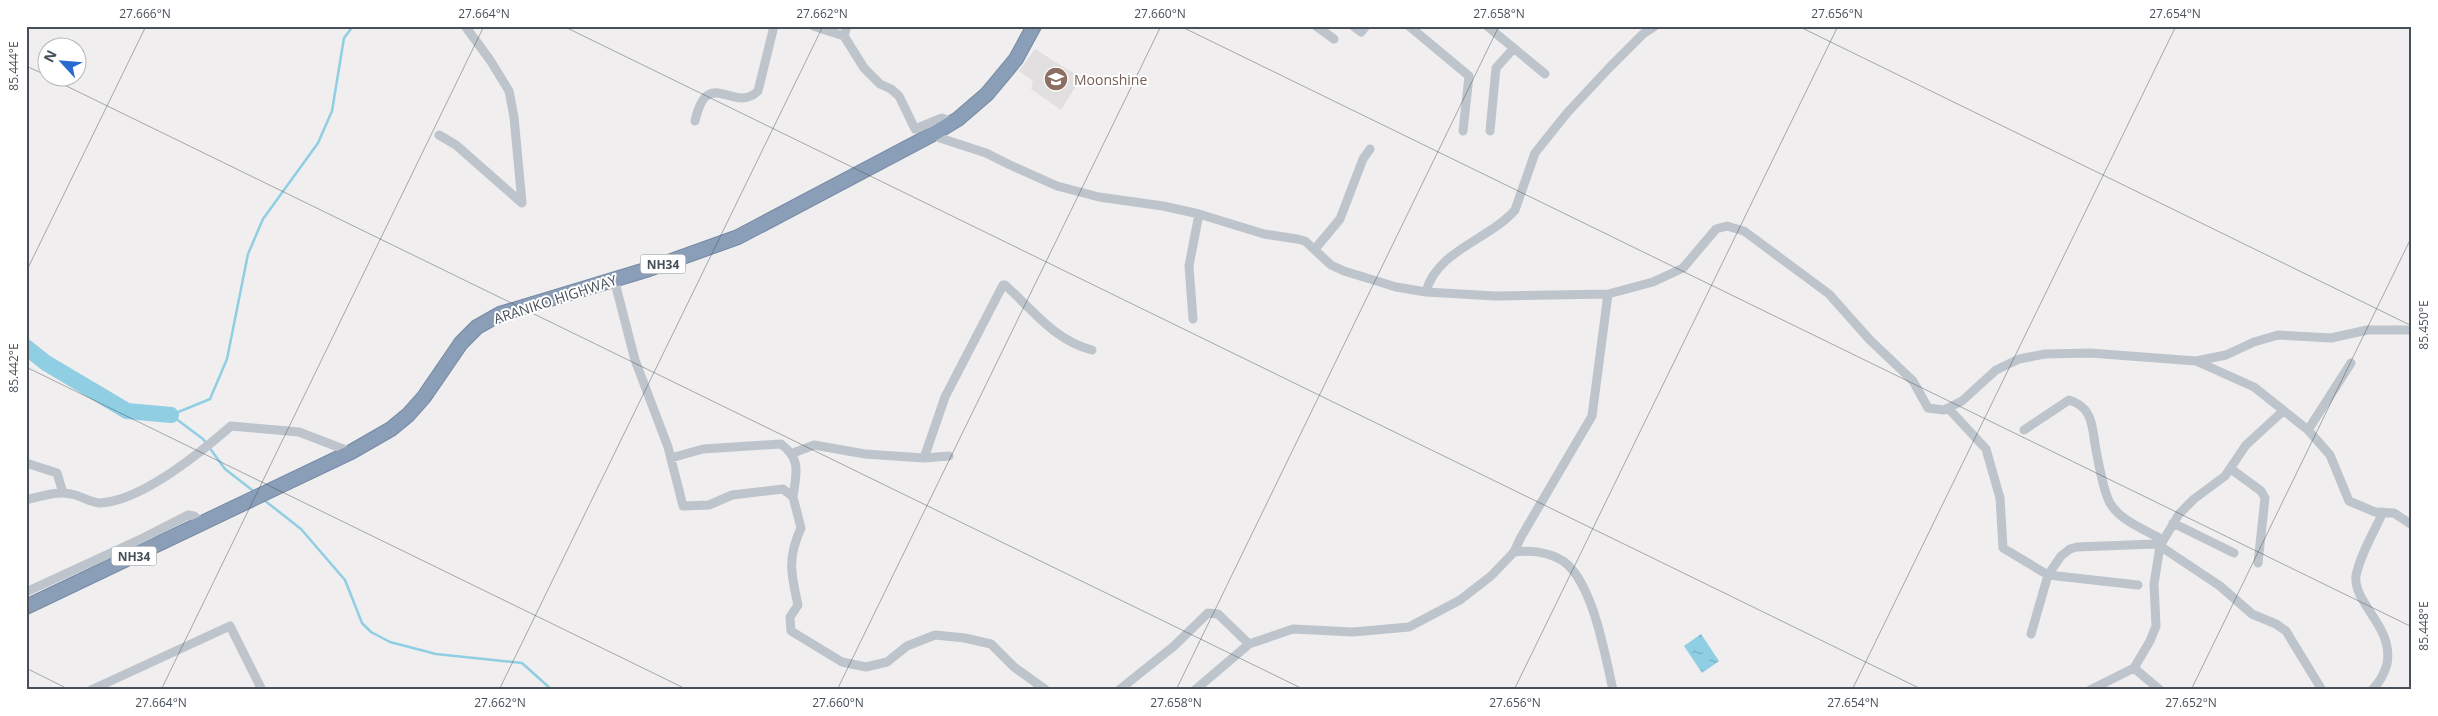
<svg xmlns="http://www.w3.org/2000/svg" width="2438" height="716" font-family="'Open Sans',sans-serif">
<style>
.education{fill:#e1dfdf}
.water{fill:url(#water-ripples)}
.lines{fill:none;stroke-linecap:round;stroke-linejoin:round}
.stream{stroke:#90cee3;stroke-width:2.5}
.river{stroke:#90cee3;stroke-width:16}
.highway-casing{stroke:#7589a4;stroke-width:16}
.minor{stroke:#bdc4cb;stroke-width:9}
.highway{stroke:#8a9eb8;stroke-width:14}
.ticks{fill:none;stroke:#475059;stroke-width:1;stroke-opacity:0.45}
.labels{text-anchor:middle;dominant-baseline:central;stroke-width:4;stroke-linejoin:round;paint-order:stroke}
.shield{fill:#fff;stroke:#7e848b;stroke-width:1}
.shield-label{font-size:12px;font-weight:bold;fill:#475059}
.education-label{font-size:14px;fill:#785e54;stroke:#fff;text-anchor:start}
.street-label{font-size:14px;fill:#475059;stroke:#fff}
.neatline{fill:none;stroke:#475059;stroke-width:2}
.ticks-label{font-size:12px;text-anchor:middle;fill:#475059}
</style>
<defs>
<pattern id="water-ripples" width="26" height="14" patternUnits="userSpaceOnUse" patternTransform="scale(1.25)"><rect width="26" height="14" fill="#90cee3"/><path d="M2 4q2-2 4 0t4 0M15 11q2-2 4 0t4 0" fill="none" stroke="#7ab"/></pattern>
</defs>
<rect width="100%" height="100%" fill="#f0eeee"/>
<!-- education -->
<path class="education" d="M1035,49l46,29 -20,32 -30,-21 2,-8 -14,-10z"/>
<!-- water -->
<path class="water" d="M1701,634l18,27 -17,12 -18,-27z"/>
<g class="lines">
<!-- stream -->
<path class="stream" d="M171,415l32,24 22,30 31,24
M171,415l39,-16 17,-40 21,-105 15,-35 55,-76 14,-32 12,-73 9,-12
M264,500l37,29 44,51 17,43 9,9 19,10 46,12 86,9 30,27"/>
<!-- river -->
<path class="river" d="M26,347l20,16 81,48 44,4"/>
<!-- highway casing -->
<g class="highway-casing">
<path id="highway" d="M26,607l325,-155 40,-23 17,-14 16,-18 37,-54 16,-16 23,-13 149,-45 89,-32 197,-104 23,-14 29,-25 29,-35 18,-33"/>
</g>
<!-- minor -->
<path class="minor" d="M465,26l25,34 19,31 5,26 8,86
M813,26l31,10
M847,26l-3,10 20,32 16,16 11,5 8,7 16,33 27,-11 5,2 2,5
M1316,26l18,13
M1353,26l8,6 5,-6
M1409,26l60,50 -6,55
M1487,26l58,48
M695,121c13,-57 38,-6 63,-30l16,-65
M1490,131l6,-63 18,-20
M935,133l5,5 46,15 24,12 47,21 42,11 64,9 36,8 65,20 33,5 8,2 26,24 13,6 52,16 30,5 69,4 113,-2 45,-12 30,-14 33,-39 11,-3 17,5 85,63 40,45 44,42 15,27 16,2 18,-9 34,-31 23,-11 26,-5 45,-1 106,8 30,-6 28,-13 24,-7 53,3 36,-8h45
M439,135l17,10 66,58
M1315,249l25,-30 23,-60 7,-10
M614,279l21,81 33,87 15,59 26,-1 23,-10 51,-6 10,8 8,31c-14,30 -10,46 -3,77l-8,12 1,14 51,31 24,5 21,-5 20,-16 28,-11 30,3 26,6 23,23 32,23
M1426,292c10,-41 64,-53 89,-82l20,-57 32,-40 42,-45 34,-34 12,-8
M1193,319l-4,-53 10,-52
M2196,361l58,26 54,43 22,25 19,46 26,11 19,1 18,12
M1948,408l38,41 14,49 3,50 45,27 90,10
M2024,430l45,-30c25,7 23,29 27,50 3,14 7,41 14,53 10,18 36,27 53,37
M2308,430l43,-67
M793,453l21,-8 51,9 59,4 25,-2
M671,458l32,-9 78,-5c21,16 15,29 12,53
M924,458l21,-61 58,-112h2c28,25 50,56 87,65
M26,463l31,10 6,20
M2231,469l30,22 4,7 -7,65
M26,500c17,-4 32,-10 49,-5 8,2 17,8 25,8 42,-2 100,-50 131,-77l68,6 52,20
M2173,523l61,30
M1514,552c16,-2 35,0 49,9 30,21 42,94 50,129
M26,592l117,-54 45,-23 6,1 9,7
M2031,634l17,-59 13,-19 9,-7 7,-2 78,-3 5,2 19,-32 15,-15 31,-23 21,-31 37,-34
M2134,668l26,22
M91,690l139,-64 32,64
M1119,690l55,-44 34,-33 10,1 31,30
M1195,690l54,-46 44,-15 60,3 56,-5 51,-27 31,-24 23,-24 7,-15 71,-121 16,-122
M2090,690l44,-22 16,-27 6,-15 -2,-42 6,-38 60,40 32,28 24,10 10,7 36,59
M2372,690c8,-8 12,-15 15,-26 7,-38 -34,-60 -31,-88 3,-19 19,-46 27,-64"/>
<!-- highway -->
<use href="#highway" class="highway"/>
</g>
<!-- ticks -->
<path class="ticks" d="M563,26l1360,664M1180,26l1232,601M1798,26l614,300M26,66l22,10M50,78l1255,612M26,272l120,-246M26,367l662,323M26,668l44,22M161,690l323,-664M499,690l324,-664M837,690l324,-664M1176,690l323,-664M1514,690l324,-664M1852,690l324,-664M2191,690l221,-454"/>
<!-- icons -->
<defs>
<g id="school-disc" transform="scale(1.25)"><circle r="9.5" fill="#8d6e63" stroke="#fff"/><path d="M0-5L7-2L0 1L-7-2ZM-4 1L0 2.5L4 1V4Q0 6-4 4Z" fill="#fff"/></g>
</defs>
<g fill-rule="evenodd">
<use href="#school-disc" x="1056" y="79"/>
</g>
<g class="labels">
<!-- shield labels -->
<g class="shield">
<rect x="640.5" y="254.5" width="45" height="19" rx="4"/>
<rect x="111.5" y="546.5" width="45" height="19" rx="4"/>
</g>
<g class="shield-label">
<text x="663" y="264">NH34</text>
<text x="134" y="556">NH34</text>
</g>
<!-- education labels -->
<g class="education-label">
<text x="1074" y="79">Moonshine</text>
</g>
<!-- street labels -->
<g class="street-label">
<text transform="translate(555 299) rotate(-18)">ARANIKO HIGHWAY</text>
</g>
</g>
<!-- border -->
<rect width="2438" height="716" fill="none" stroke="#ffffff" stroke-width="55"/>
<!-- north arrow -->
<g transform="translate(62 62) rotate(296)"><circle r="24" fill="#ffffff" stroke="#b5b9bd"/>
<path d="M0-4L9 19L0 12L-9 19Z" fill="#296ace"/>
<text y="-8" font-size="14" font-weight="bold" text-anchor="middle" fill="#475059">N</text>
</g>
<rect x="28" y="28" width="2382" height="660" class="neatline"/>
<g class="ticks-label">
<text x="145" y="18">27.666°N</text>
<text x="484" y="18">27.664°N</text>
<text x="822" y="18">27.662°N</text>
<text x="1160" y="18">27.660°N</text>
<text x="1499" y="18">27.658°N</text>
<text x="1837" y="18">27.656°N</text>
<text x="2175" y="18">27.654°N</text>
<text transform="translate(14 66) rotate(-90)" y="4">85.444°E</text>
<text transform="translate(2424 325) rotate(-90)" y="4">85.450°E</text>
<text transform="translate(14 368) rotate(-90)" y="4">85.442°E</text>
<text transform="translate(2424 626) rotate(-90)" y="4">85.448°E</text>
<text x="161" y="707">27.664°N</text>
<text x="500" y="707">27.662°N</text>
<text x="838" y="707">27.660°N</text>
<text x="1176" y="707">27.658°N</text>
<text x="1515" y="707">27.656°N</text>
<text x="1853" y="707">27.654°N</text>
<text x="2191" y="707">27.652°N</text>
</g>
</svg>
